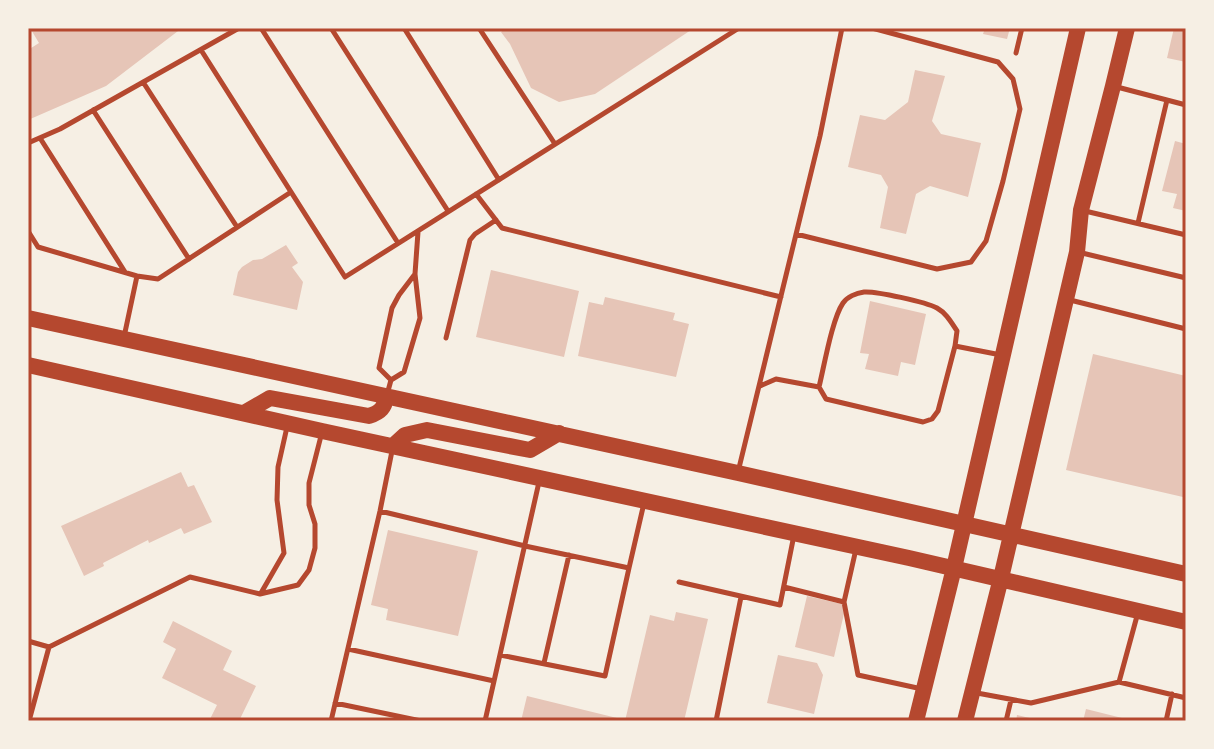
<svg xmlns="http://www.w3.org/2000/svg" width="1214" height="749" font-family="'Asap Condensed',sans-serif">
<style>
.building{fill:#e6c5b7}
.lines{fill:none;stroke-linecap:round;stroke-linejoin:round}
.service{stroke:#b5482f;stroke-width:5}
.primary{stroke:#b5482f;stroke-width:16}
.neatline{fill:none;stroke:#b5482f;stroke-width:3}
</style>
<rect width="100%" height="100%" fill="#f6efe4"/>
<!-- building -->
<path class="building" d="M30,28h152l-76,58 -78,34v-70l11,-7z
M506,28h188l-99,66 -36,8 -28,-14 -21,-44 -9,-12z
M985,28h25l-3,11 -24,-5z
M1174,28h12v34l-19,-4z
M915,70l30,6 -13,45 9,13 40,9 -13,54 -38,-11 -14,8 -10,40 -26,-6 8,-41 -7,-12 -33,-8 12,-52 25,5 23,-18z
M1175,141l11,3v67l-13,-3 4,-14 -15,-3z
M286,245l12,18 -6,4 11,15 -6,28 -64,-15 5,-23 4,-5 11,-7 9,-1z
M491,270l88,21 -15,66 -88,-20z
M605,297l70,16 -2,7 16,4 -13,53 -98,-21 11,-54 14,3z
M870,301l56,13 -11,51 -14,-3 -3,14 -33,-7 4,-15 -9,-1z
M1093,354l93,22v108l-3,13 -117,-27z
M181,472l7,15 6,-2 18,37 -28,12 -3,-6 -32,15 -1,-3 -45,23 1,3 -20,10 -23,-50z
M388,530l90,21 -20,85 -72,-16 2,-11 -17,-4z
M807,596l39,9 -12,52 -39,-10z
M676,612l32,7 -24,102h-59l25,-106 24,6z
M173,621l59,30 -9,19 33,16 -17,35h-25l-4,-2 7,-14 -55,-27 14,-29 -13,-7z
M778,655l39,8 6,12 -9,39 -47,-11z
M527,696l90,22 -1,3h-95z
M1086,709l36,9 -1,3h-38z
M1017,715l21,5v1h-22z"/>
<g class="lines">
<!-- service -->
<path class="service" d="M261,28l137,215
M331,28l117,183
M404,28l95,152
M479,28l76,116
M201,50l144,227 394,-249
M1016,53l6,-25
M143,82l94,145
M1117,87l69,18
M93,110l96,149
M40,138l85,134
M28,143l32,-14 179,-101
M476,194l26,34 279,69
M1085,211l101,24
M1138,223l29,-123
M28,231l10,16 99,29 21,3 133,-87
M796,234l141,35 34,-7 15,-21 17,-60 17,-72 -7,-30 -15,-17 -126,-34
M1078,252l108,26
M1070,300l116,29
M124,337l13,-61
M446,338l24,-98 5,-6 21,-14
M391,380l-12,-12 13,-60 7,-13 16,-21
M760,386l16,-7 43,8 7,12 97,23 9,-3 6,-8 17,-65 46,9
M819,387c5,-20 13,-68 24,-84 4,-6 13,-10 21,-11 12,-1 62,10 73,16 9,5 14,14 20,23l-2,15
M388,391l3,-11 13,-8 16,-54 -5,-44 3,-42
M738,472l82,-336 22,-108
M380,511l145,35 104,22 -24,108 -105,-21
M856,549l-12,53 14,73 64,14
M629,568l15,-65
M679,582l101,23 14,-70
M784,587l60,15
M261,593l23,-40 -7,-53 1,-33 9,-40
M28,641l21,6 141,-70 70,17 38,-9 11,-15 6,-22v-24l-6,-19v-22l13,-51
M348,649l146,32
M544,663l25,-108
M1119,682l18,-66
M977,693l54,10 88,-21 67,16
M335,703l86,18
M29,721l20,-74
M331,721l49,-210 12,-60
M485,721l54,-239
M716,721l25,-124
M1006,721l5,-21
M1166,721l6,-27"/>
<!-- primary -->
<path class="primary" d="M28,318l710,155 448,101
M28,365l294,66 587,127 277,64
M244,413l26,-15 99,18c12,-4 15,-8 18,-20
M393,446l12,-11 22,-5 103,20 29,-17
M916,721l38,-153 124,-540
M965,721l36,-143 76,-326 4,-42 32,-124 14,-58"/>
</g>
<!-- border -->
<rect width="1214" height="749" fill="none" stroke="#f6efe4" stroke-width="60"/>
<rect x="30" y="30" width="1154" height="689" class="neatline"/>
</svg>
